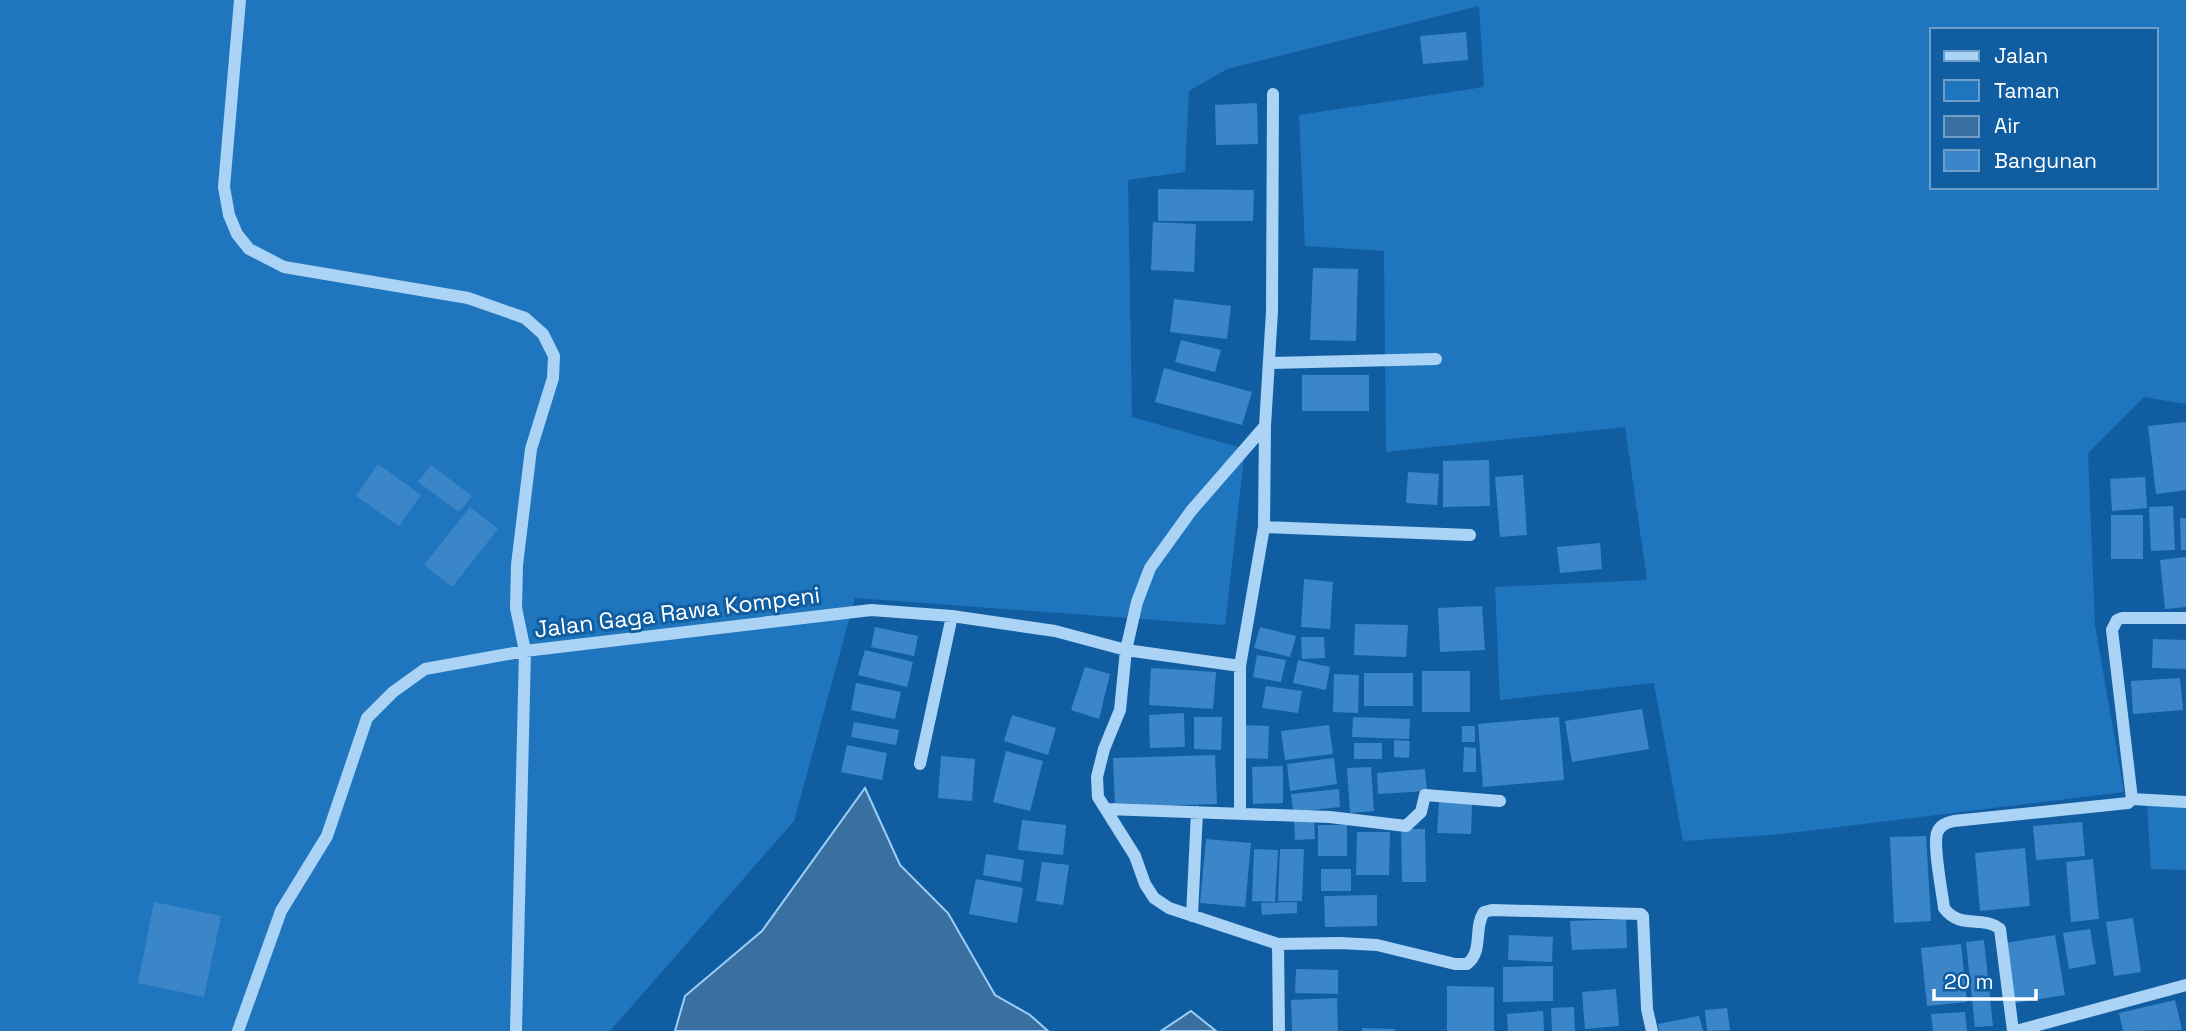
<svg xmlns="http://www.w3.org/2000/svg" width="2186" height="1031" font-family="'Space Grotesk',sans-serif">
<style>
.green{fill:#2076be;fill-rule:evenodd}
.water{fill:#3a70a0;stroke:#9ccff8;stroke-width:2}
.building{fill:#3a86c8}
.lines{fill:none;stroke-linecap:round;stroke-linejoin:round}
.minor{stroke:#aad3f5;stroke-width:12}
.labels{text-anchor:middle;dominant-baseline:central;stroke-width:6;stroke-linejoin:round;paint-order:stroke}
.street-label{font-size:23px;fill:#fff;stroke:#115da1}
</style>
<rect width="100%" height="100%" fill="#115da1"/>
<!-- green -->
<path class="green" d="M0,0h2186v404l-42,-7 -56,56 7,172 29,167 -342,42 -99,7 -29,-158 -154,17 -5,-113 152,-7 -22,-153 -239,25 -2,-201 -79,-5 -6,-131 185,-28 -5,-81 -252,63 -38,22 -4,81 -57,8 4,237 113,32 -20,176 -370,-27 -61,223 -184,210h-610zM1932,30h224v157h-224z
M2186,803v67l-35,-1 -4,-64z"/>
<!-- water -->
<path class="water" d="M865,788l35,77 48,48 47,82 35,20 18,16h-373l10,-35 77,-65z
M1191,1011l25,20h-55z"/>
<!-- building -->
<path class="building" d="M1466,32l2,28 -45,4 -3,-28z
M1257,103l1,41 -42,1 -1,-40z
M1158,189l96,1 -1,31h-95z
M1153,222l43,2 -2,48 -43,-2z
M1313,268l45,1 -2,72 -46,-1z
M1174,299l57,7 -4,33 -57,-7z
M1181,340l40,10 -6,22 -40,-10z
M1164,368l88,24 -10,33 -87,-23z
M1302,375h67v36h-67z
M2186,422v68l-30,4 -8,-68z
M1489,460l1,46 -47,1v-46z
M378,464l43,31 -22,31 -43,-30z
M431,465l41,31 -13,16 -41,-30z
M1408,472l31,2 -2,31 -31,-2z
M1523,475l4,60 -27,2 -5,-60z
M2145,477l2,31 -35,3 -2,-32z
M2173,506l2,44 -24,1 -2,-44z
M470,507l28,22 -46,58 -28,-22z
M2111,515h32v44h-32z
M2180,518h6v32h-5z
M1600,543l2,26 -42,4 -3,-26z
M2186,557v50l-21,2 -5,-49z
M1304,579l29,3 -3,47 -29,-2z
M1482,606l3,44 -45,2 -2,-44z
M1355,624l53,1 -2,32 -52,-2z
M875,627l43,9 -4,20 -43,-9z
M1260,627l36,9 -6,21 -36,-9z
M1301,637h23l1,21 -23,1z
M2153,639l33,1v29l-34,-1z
M865,650l48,12 -6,25 -49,-12z
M1257,655l29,5 -5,22 -28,-5z
M1298,660l32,7 -4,23 -33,-7z
M1085,667l25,7 -11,45 -28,-9z
M1151,668l65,4 -3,37 -64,-4z
M1422,671h48v41h-48z
M1364,673h49v33h-49z
M1334,674l25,1 -1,38 -25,-1z
M2180,678l3,32 -50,4 -2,-33z
M856,683l45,9 -6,27 -44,-9z
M1266,686l36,5 -4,22 -36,-5z
M1642,709l7,40 -77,13 -7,-41z
M1184,713l1,34 -35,1 -1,-33z
M1012,715l44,13 -8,27 -44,-14z
M1194,717h28l-1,33 -27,-1z
M1353,717l57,2 -1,20 -57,-2z
M1559,717l5,63 -81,7 -5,-63z
M854,722l45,8 -3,15 -45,-8z
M1244,725l25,1 -1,33 -25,-1z
M1329,725l4,29 -48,6 -4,-29z
M1462,726h13v16h-13z
M1394,740l16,1 -1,17 -15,-1z
M1354,743h28v16h-28z
M847,745l40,8 -5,27 -41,-8z
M1464,747l12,1v24h-13z
M1006,751l37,10 -13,50 -37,-9z
M1215,755l2,49 -102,3 -2,-49z
M941,756l34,3 -3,42 -34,-3z
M1334,758l3,26 -47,7 -3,-27z
M1283,766v37l-30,1 -1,-37z
M1371,767l3,44 -24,2 -3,-45z
M1425,769l2,22 -49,3 -1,-21z
M1339,789l1,18 -47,5 -2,-18z
M1439,802l33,1 -1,31 -34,-1z
M1314,818l1,21 -20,1 -1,-20z
M1022,820l44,5 -3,30 -45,-5z
M2082,822l3,34 -49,4 -3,-34z
M1318,825h29v31h-29z
M1401,829h24l1,53h-24z
M1357,832h33l-1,43h-33z
M1926,836l5,85 -37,2 -4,-86z
M1206,839l45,4 -6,64 -45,-4z
M2025,848l5,58 -50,5 -5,-58z
M1254,849l24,1 -3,52 -23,-1z
M1280,849h24l-2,52h-24z
M986,854l38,6 -3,22 -38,-7z
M2093,859l6,60 -28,3 -5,-60z
M1042,862l27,3 -6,40 -27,-4z
M1321,869h30v22h-30z
M976,879l47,9 -6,35 -48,-9z
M1377,895v31l-52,1 -1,-31z
M154,902l67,14 -17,81 -66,-14z
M1297,902v11l-35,2 -1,-12z
M2133,918l8,54 -27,4 -8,-54z
M1626,919l1,29 -55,2 -2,-29z
M2090,929l6,35 -27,5 -6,-36z
M1509,935l44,2 -1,25 -44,-2z
M2055,935l10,60 -50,8 -10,-60z
M1984,940l9,86 -18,1 -9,-85z
M1961,944l6,58 -40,4 -6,-58z
M1553,966v35l-50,1v-35z
M1296,969l42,1v24l-43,-1z
M1447,986l47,1v44h-47z
M1616,989l3,37 -34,3 -3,-37z
M1337,998l1,33h-46l-1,-31z
M2175,1000l7,30 -59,1 -4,-18z
M1574,1007l1,24h-23l-1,-23z
M1727,1008l3,22 -23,1 -2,-21z
M1543,1011l1,20h-36l-1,-17z
M1965,1012l2,19h-34l-2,-17z
M1699,1016l4,15h-44l-1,-7z
M1362,1028l33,1v2h-33z"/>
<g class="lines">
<!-- minor -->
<path class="minor" d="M240,0l-16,187 5,28 8,19 12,15 35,18 184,31 57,20 18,16 11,22 -1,22 -22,71 -14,116 -1,43 9,43 -9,380
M1269,363l167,-4
M1265,426l-74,85 -41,57 -13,34 -11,48 -6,60 -16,39 -7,28 1,20 37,59 10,28 9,14 15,10 109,36 1,87
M1264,527l206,8
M920,764l32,-148
M2132,799l54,3
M1106,809l224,8 76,9 15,-14 4,-17 75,6
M1240,813v-147l24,-139 1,-101 7,-115 1,-217
M1192,916l5,-104
M1278,944l62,-1 37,2 78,19h12c17,-13 6,-36 17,-52l8,-2 149,4 2,2 4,93 5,22
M238,1031l43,-120 46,-75 40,-118 26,-26 32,-23 100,-18 346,-41 81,6 103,15 71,19 114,16
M2013,1031l-13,-102c-17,-14 -40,1 -56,-21 -2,-17 -11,-61 -7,-75 3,-8 9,-10 17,-12l174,-18 4,-4 -20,-169 5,-10 5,-2h64
M2016,1031l170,-46"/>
</g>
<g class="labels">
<!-- street labels -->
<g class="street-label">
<text transform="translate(677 612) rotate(-7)">Jalan Gaga Rawa Kompeni</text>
</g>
</g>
<!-- legend -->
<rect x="1930" y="28" width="228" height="161" fill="#115da1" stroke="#709ec7" stroke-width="2"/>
<rect x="1944" y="51" width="35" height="10" fill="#aad3f5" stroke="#709ec7" stroke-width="2"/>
<text x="1994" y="63" font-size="21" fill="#ffffff">Jalan</text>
<rect x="1944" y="80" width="35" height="21" fill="#2076be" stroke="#709ec7" stroke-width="2"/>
<text x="1994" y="98" font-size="21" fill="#ffffff">Taman</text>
<rect x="1944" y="116" width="35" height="21" fill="#3a70a0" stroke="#709ec7" stroke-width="2"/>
<text x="1994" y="133" font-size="21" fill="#ffffff">Air</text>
<rect x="1944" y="150" width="35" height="21" fill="#3a86c8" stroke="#709ec7" stroke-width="2"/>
<text x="1994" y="168" font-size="21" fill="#ffffff">Bangunan</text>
<!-- scale -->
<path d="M1934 989v10h102v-10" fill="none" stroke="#ffffff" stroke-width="3.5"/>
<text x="1944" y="989" font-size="21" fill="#ffffff" stroke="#115da1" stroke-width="5" paint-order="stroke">20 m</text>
</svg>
